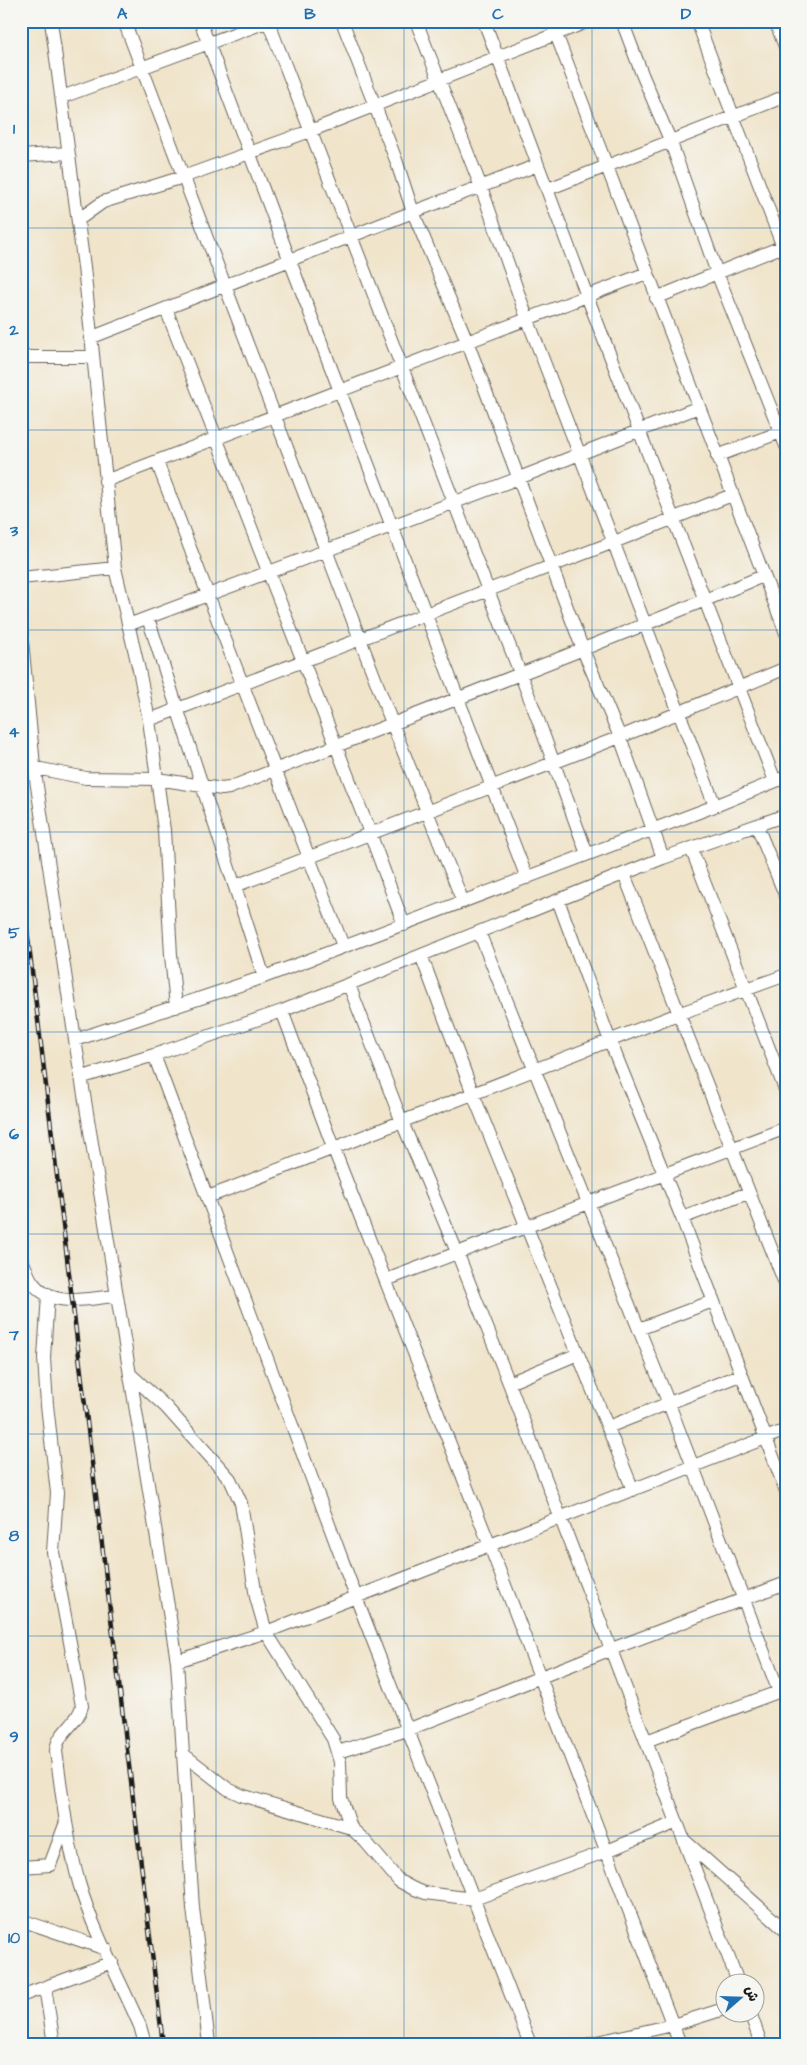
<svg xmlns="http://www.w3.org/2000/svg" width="807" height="2065" font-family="'Architects Daughter','Playpen Sans Arabic',sans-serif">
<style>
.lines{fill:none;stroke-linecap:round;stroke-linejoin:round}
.minor-casing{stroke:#666259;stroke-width:14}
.minor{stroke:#fff;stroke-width:12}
.rail-casing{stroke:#1c1c1c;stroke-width:4.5}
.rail{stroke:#f6f6f2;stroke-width:2.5;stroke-dasharray:8;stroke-linecap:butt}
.grid{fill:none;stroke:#1f6fb2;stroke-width:1;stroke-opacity:0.55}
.neatline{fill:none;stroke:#1f6fb2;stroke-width:2}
.grid-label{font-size:16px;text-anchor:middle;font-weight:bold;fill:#1f6fb2}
</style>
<rect width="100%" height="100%" fill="#f6f6f2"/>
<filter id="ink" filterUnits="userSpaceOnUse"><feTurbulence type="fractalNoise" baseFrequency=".02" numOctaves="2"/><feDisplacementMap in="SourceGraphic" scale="10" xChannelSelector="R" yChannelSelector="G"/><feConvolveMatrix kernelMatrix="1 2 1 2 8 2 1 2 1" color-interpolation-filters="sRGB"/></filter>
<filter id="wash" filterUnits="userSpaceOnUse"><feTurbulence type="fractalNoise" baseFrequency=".0096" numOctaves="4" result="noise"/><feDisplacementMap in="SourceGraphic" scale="20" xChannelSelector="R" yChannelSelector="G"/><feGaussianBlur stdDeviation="1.12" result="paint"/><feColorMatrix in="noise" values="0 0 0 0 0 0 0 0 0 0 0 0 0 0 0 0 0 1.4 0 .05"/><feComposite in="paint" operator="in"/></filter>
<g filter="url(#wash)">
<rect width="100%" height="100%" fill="#f0e4ca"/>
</g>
<g filter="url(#ink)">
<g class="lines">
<!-- minor casing -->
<g class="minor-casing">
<path id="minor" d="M51,21l33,246 31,301 24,102 10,50 15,110 7,125 5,52
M124,21l268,702 71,179
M200,21l90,240 237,617
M268,21l269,696 50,137
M342,21l54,139 17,52 54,129 116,309 37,87 43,121
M416,21l65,166 46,131 188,488
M484,21l103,275 188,485
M551,21l235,612
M622,21l20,53 28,66 47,133 69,173
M697,21l89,234
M775,21l11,28
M62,97l207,-76
M21,156l47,-3
M548,189l238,-93
M78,220l25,-18 80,-25 127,-46 279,-110
M656,298l130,-53
M166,309l204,524 34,92
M90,338l323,-126 125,-47
M21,357h71
M717,456l69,-26
M157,462l186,484
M105,481l542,-208
M21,578l94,-10
M148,618l116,359
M128,625l391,-147 180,-71
M21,630l13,136 41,274 102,621 16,247 16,136
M149,720l465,-178 118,-47
M21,765l65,13 71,1 65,10 7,-1c179,-71 358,-138 534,-212
M757,826l29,71
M691,848l95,244
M624,874l162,412
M235,886l385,-149 166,-69
M558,900l52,141 72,177 104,273
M479,932l190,472 110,288
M421,955l52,139 160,396
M349,985l53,137 55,130 52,131 229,599
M282,1011l51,136 157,399 190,498
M75,1040l189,-63 451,-171 71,-29
M154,1055l202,542 174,447
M83,1077l71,-22 128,-44 381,-153 123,-43
M208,1197l470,-183 108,-39
M682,1218l66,-25
M21,1258c4,8 6,15 10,22 19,30 57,18 85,16
M386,1280l400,-152
M48,1294l-4,64 3,47 10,88 -4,59 29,154c-4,18 -25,26 -26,45 6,44 11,89 23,132 14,48 41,97 61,143l5,18
M639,1329l74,-28
M131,1375l35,32 64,72 11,24 15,94 10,35 67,107 7,23 1,36 10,30
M509,1383l69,-29
M608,1427l132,-52
M177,1661l89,-29 520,-202
M646,1741l140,-52
M338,1752l69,-22 202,-80 177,-67
M183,1754l45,35 13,6 110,33 14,13 34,40 13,7 13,5 49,6 133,-48 70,-29
M685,1841l101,90
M21,1867l29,-2 16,-43
M21,1920l85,29
M45,1987l9,57
M21,1996l91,-34
M750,2012l11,32
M589,2044l84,-19 51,-16"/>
</g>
<!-- minor -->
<use href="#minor" class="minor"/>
<!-- rail casing -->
<g class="rail-casing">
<path id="rail" d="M21,881l142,1163"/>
</g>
<!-- rail -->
<use href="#rail" class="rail"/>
</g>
</g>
<!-- grid -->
<path class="grid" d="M216,21v2023M404,21v2023M592,21v2023M21,228h765M21,430h765M21,630h765M21,832h765M21,1032h765M21,1234h765M21,1434h765M21,1636h765M21,1836h765"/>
<!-- margin -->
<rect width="807" height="2065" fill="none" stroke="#f6f6f2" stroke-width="55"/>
<!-- north arrow -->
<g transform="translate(740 1998) rotate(70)"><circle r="24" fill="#f6f6f2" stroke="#9f9f9c"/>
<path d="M0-4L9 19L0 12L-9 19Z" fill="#1f6fb2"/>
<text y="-8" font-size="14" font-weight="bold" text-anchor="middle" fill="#1c1c1c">ش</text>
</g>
<rect x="28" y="28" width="752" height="2010" class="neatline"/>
<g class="grid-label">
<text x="122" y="19">A</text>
<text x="310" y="19">B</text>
<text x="498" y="19">C</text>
<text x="686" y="19">D</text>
<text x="14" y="134">1</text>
<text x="14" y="335">2</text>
<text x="14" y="536">3</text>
<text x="14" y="737">4</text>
<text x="14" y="938">5</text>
<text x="14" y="1139">6</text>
<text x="14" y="1340">7</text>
<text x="14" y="1541">8</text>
<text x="14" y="1742">9</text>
<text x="14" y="1943">10</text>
</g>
</svg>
